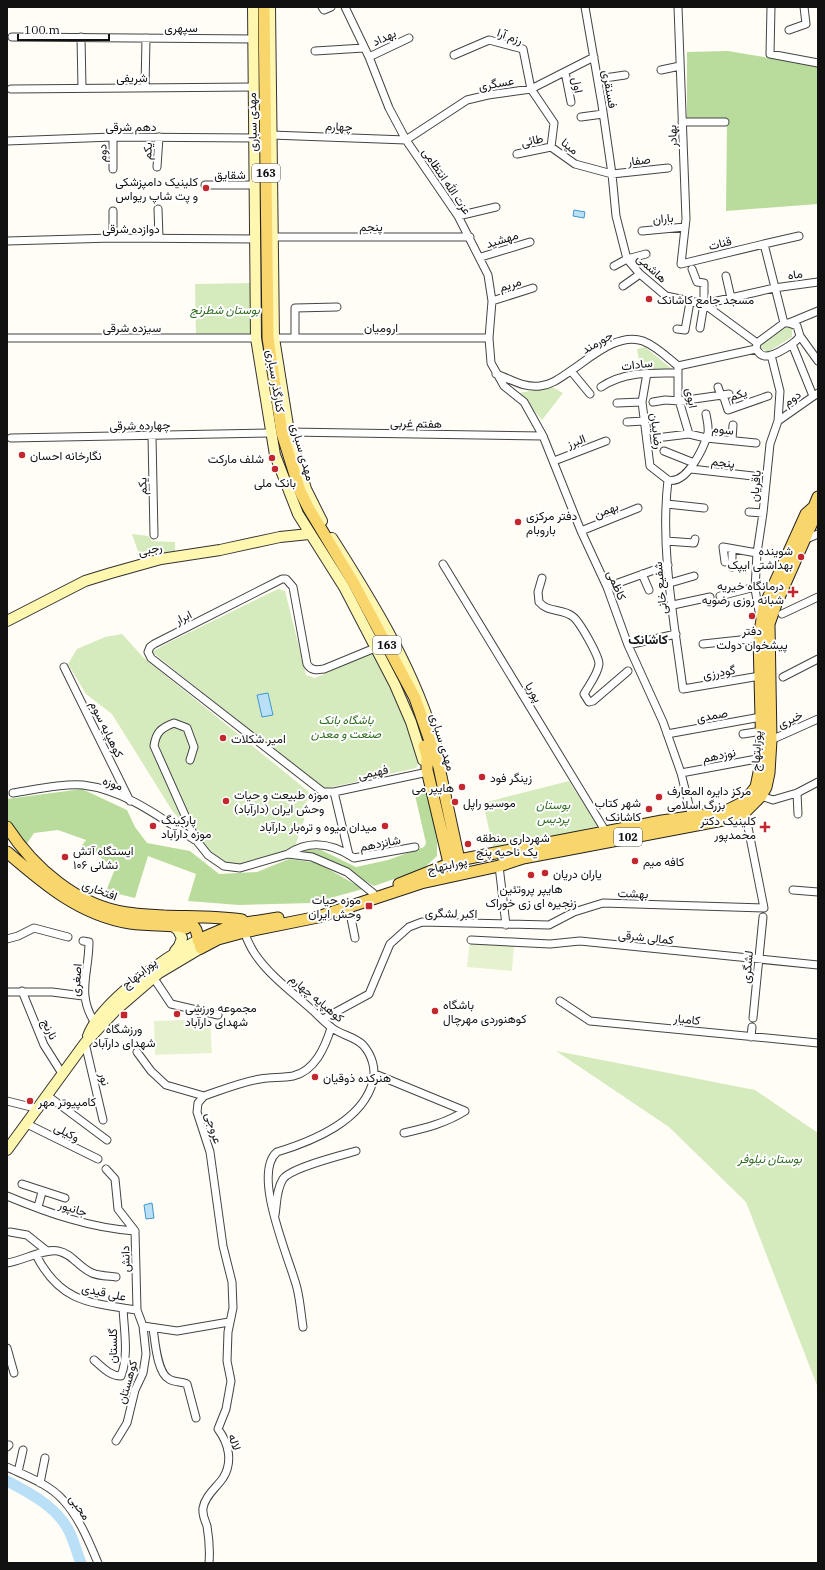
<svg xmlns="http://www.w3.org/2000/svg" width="825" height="1570" font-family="'IBM Plex Serif',Vazirmatn,serif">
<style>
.green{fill:#d5ebbd}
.forest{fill:#b9dc9c}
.pitch{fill:#e6f2cf}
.water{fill:#b9e0f7;stroke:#3f96cf}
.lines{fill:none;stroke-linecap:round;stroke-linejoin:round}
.river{stroke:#b9e0f7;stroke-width:11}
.street-casing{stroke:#444;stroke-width:9}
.secondary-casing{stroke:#333;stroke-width:12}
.primary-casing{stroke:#222;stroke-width:13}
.street{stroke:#fff;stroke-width:7}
.secondary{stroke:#fff6b0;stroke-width:10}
.primary{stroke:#f9d66b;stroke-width:11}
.poi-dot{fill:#c4262e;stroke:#fff;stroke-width:1.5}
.labels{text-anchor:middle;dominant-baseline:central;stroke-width:4;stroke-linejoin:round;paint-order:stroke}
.shield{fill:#fff;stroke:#585858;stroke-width:1}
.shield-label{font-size:11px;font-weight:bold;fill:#111}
.street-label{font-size:12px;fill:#111;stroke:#fff}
.poi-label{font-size:12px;fill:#111;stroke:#fff;text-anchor:start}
.park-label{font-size:12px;font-style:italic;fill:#2f6b1f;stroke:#fff}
.neighbourhood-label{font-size:13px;font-weight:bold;fill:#111;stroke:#fff}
</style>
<rect width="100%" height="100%" fill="#fffdf5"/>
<!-- green -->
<path class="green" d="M254,283v51l-58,1 -1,-51z
M787,326l5,2v9l-21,13 -3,2 -7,-4 1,-6z
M645,347l27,22 -31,2 -4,-22z
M552,387l11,6 -21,27 -23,-27z
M132,534l16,2 4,5 23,1v9l-35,6z
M278,589l7,2 21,84 9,3 60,-26 24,49 20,62 -3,5 -92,21 -172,-137 12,-7z
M122,634l21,23 171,139 -8,6 -2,18 -9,26 -10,5 -45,14 -15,-3 -15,-11 -37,-39 -61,-98 -26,-20 -18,-30 9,-15 28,-12z
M569,781l29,45 -104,25 -11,-48z
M556,1051l199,39 63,43v255l-72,-186 -77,-75z"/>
<!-- forest -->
<path class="forest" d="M728,51l90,15v138l-92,7 1,-90 -40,-1v-68z
M82,789l45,21 8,17 12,16 43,8 29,23 38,-2 32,-13 29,4 45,26 -51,14 -73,2 -51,-4 8,-27 -48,-18 -13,42 -29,-7 9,-22 -22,-18 -13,-3 6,-8 -28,-10 -24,3 -8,12 -19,-26v-20z
M427,789l10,53v14l-14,13 -49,17 -54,-30 -16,-4 -1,-2h18l35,17 32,-7 36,-13 2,-4 -11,-48z"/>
<!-- pitch -->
<path class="pitch" d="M470,941l44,4 -2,26 -45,-4z
M210,1019l2,34 -57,2 -1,-34z"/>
<!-- water -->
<path class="water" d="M574,210l11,2 -1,6 -11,-2z
M268,693l5,22 -11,2 -5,-22z
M152,1203l2,15 -8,1 -2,-14z"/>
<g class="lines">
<!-- river -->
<path class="river" d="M7,1481c23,12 50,26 62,50 5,10 8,22 12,32"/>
<!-- street casing -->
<g class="street-casing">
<path id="street" d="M322,7l2,3 7,-3
M345,7l24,50 20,51 17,32 52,76 30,59 4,26 -3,37 2,25 13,23 20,16 19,34 38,95 26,56 21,58 35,77 18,51 11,44
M585,7l17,98 10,69 4,42 11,43 13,15 26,22 38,8 53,39
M678,7l8,212 -5,45 83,-20 20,79
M771,7l-1,47 48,9
M789,30l17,-6 -2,-17
M12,37l242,2
M81,37l1,51
M315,51l49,-3
M454,55l35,-15 34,9 8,40 23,34 -3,24 24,17 37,10 56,-6
M369,57l40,-19
M661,70l19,-4
M565,72l6,30
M598,79l27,-4
M145,88l1,-50
M11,89l243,-2
M581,117l22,-3
M682,122h43
M271,135l135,5 61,-40 21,-5 43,-6 63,-32
M7,141l106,-4 141,1
M517,154l34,-7
M157,167l2,-30
M113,169v-32
M205,185h50
M158,209l1,29
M113,211v27
M458,216l38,-9
M642,231l43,-4
M273,237h197
M7,241l106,-3 143,1
M764,244l35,-8
M481,257l49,-15
M614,266l13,-7 19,-5
M692,269l5,13 7,1v21l-4,24
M726,276l5,22
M623,286l17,-12
M492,301l41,-13
M704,304l70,-16 44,-6
M784,323h5l8,3 3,10c-4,7 -25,20 -34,20 -5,0 -7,-3 -10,-7l1,-6z
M789,323l29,-12
M677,329l8,1 5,-28
M800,336l18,25
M7,338h249
M274,338h215
M295,338v-30l42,-1
M792,344l21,52
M678,369v28l11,37
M571,371l19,23
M647,373l-5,29 8,64 18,14c-8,69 6,140 15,209l77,-13
M496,374c15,5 27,14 44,12 11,-1 20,-8 29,-14 20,-13 48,-40 74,-31 13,5 24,16 35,25l78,-17
M601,387c24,-16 50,-14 77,-14
M718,387l3,9
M723,395l5,15 40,-14
M653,402l12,-2 15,1 49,-7
M617,403l25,-1
M778,421l40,-28
M627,422l17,-1
M289,432l254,4
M152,436l2,99
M11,438l260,-5
M656,438l33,-4 17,4 50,5
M732,440l1,-15
M664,451l30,12
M554,461l52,-20
M691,469l62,7
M668,480c19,5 36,-33 40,-47 1,-6 -1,-13 -2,-19
M667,504l37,4
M749,512l14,1
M581,531l57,-23
M804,540l14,-6
M666,541l28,2 1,-4
M732,549v18
M725,562l-2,-15 34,6
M443,564l163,268
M642,574l7,16
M542,578l-4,14 1,10c9,11 22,6 33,14 7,4 27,40 27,48 -1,10 -10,21 -15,30l5,8 4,-1 35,-30
M670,583l24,-7
M607,587l61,-22
M720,596l35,-9
M673,605l37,-8
M782,614l36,-17
M760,617l-5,-28 2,-36 6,-40 7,-69 8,-23 2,-30 -9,-36
M703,644l56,-6
M628,645l48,-11
M375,648l-51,21c-7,1 -13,2 -17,-5l-14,-77 -7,-8h-4l-128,65 -4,3 -2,5 3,6 172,134h11l94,-20
M64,667l66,134
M783,677l35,-18
M667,734l94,-17
M743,734l19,-3
M771,740l47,-21
M190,760l4,-13 -7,-19 -13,-5c-13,5 -18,9 -20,23l42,94 12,15 16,11 16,2 48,-14 24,3 35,15 26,21
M681,773l81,-15
M334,792l15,63
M13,793c21,-3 49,-10 70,-8 42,5 78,33 112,55
M797,793l1,21
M761,796l12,4 24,-7 21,-11
M288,854c22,-15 45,-10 66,4l61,-11
M499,866l7,59
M793,890l25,2
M349,908l6,30
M244,932c3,7 6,15 11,22 14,21 37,38 56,55 7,6 13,13 20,18 9,8 23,9 32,18 9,10 13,24 10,36 -10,40 -60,60 -96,71 -26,22 13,108 20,136 3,12 4,26 6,39
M7,939l11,-3 16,-8 34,9
M471,940l79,4 30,-3 238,24
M83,941l6,1c0,32 -13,52 6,81
M153,977l18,27 47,11
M22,991l22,54 19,30
M7,992h45l31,4
M560,1001l30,20 228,22
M753,1018l10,-101
M323,1019l46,-25 21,-50 19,-17 13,-5 127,3 25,-13 29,-9 161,5 -19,-96
M751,1037l1,-10
M85,1043l18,77
M137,1052l14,19 15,14 38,11
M375,1074l90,37c-19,12 -39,17 -61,22
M48,1096l59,44
M7,1101l32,8
M27,1124l71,35
M106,1169l9,10 3,30 17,22
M22,1184l43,14
M7,1196c41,17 83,32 128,35
M38,1207l4,-15
M275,1215c2,-12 1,-25 8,-36 7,-11 59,-24 73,-28
M135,1231l2,79
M10,1232l17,3 20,16
M36,1255c24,47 53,48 101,55l6,16 34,5 52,-9
M7,1263c15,-2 38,-15 51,-12 15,3 20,16 34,22 7,3 17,3 24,4
M153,1328c2,13 4,45 16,51 6,4 13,2 18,5l9,34
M7,1348l7,25
M94,1360c8,7 16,16 27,16 8,-21 3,-46 2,-68
M116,1441l11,-18 8,-33 8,-17 3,-19 -3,-28
M7,1447l2,-2
M7,1467c19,9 42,17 56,33 16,17 26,42 35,63
M18,1472l5,-22
M40,1483l5,-25
M209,1563c1,-12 0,-25 -2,-37 -2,-6 -5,-11 -4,-18 2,-12 13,-20 20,-30 10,-16 6,-34 -5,-49l8,-20 5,-28 -4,-20 1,-29 5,-24 -1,-26 -9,-36 -13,-94 -13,-40 1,-9 6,-7c18,-6 37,-14 56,-17 11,-2 22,-1 33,-3 22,-5 32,-29 38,-48"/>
</g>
<!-- secondary casing -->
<g class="secondary-casing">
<path id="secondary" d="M253,7l3,331 19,117 23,59 46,73 51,98 16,37 12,38
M270,7l4,331 15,94 17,57 16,32
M332,538c42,66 84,134 105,210
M7,621l78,-40 26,-8 50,-14 59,-9 60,-13 29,-3
M173,926l5,4 4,8 -3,8 -4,5
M88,1036c13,-35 78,-79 110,-96
M7,1150l78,-107 31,-33 43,-37 42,-25"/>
</g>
<!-- primary casing -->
<g class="primary-casing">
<path id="primary" d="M264,7l4,331 14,95 18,58 9,18 44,73 62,116 24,69 20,93 -2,9
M424,746l3,10v14l22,93
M7,827c27,41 70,79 120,86 12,2 25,2 37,3 26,1 52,0 78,4
M7,852c37,32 73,63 123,71 16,2 33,2 49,3l7,2
M399,884l60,-24 203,-39 62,-9 20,-10 12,-15 6,-29 -3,-120 5,-31 42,-93 8,-7
M164,916c10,2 27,3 32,14 2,6 3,12 5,18l17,-9 26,-7 74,-15 103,-34 78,-17 24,-8 200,-38 22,-8 16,-16 5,-9 3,-14 2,-33 -2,-116 7,-20 38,-86v-11l4,-10
M198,940l35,-15 45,-7"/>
</g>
<!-- street -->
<use href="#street" class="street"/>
<!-- secondary -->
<use href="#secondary" class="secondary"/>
<!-- primary -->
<use href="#primary" class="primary"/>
</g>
<!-- markers -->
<g class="poi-dot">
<circle cx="206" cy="188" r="4"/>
<circle cx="649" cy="299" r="4"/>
<circle cx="22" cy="455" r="4"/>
<circle cx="272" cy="458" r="4"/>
<circle cx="275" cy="469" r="4"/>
<circle cx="518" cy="522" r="4"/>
<circle cx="801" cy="557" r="4"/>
<path d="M791 586h4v4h4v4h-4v4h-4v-4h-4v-4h4z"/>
<circle cx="752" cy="616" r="4"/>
<circle cx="223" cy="738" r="4"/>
<circle cx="482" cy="777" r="4"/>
<circle cx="462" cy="787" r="4"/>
<circle cx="659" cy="797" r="4"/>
<circle cx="226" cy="801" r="4"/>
<circle cx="455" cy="802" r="4"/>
<circle cx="649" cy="809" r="4"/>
<circle cx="153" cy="826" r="4"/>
<circle cx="385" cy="826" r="4"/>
<path d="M763 821h4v4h4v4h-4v4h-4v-4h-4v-4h4z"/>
<circle cx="468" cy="844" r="4"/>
<circle cx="65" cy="857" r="4"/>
<circle cx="635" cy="861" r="4"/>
<circle cx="545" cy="873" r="4"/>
<circle cx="531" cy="875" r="4"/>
<rect x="365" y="902" width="8" height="8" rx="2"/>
<circle cx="435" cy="1011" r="4"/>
<circle cx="177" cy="1014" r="4"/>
<rect x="120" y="1011" width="8" height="8" rx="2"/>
<circle cx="315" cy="1077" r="4"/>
<circle cx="30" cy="1101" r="4"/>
</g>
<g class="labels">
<!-- shield labels -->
<g class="shield">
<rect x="252" y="164" width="28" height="18" rx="3"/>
<rect x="373" y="636" width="28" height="18" rx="3"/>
<rect x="614" y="828" width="28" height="18" rx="3"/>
</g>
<g class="shield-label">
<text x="266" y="173">163</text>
<text x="387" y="645">163</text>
<text x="628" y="837">102</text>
</g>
<!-- street labels -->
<g class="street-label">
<text x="181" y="27">سپهری</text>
<text transform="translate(510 36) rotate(19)">رزم آرا</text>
<text transform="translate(384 37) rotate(-25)">بهداد</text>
<text x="132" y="77">شریفی</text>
<text transform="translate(496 83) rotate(-10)">عسگری</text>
<text transform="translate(578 85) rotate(79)">اول</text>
<text transform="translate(610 89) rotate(80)">فسنقری</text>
<text transform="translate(252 122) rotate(-91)">مهدی سباری</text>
<text x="131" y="126">دهم شرقی</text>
<text transform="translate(339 126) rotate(2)">چهارم</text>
<text transform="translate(672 136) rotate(-92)">بهادر</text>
<text transform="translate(532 140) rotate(-12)">طائی</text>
<text transform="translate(570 146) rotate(38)">مینا</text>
<text transform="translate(147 151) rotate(-86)">یکم</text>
<text transform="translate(102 153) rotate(-89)">دوم</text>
<text transform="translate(639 160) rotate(-6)">صفار</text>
<text x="230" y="174">شقایق</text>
<text transform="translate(447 181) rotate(56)">عزت الله انتظامی</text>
<text transform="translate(663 218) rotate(-5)">باران</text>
<text x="371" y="226">پنجم</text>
<text x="131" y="228">دوازده شرقی</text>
<text transform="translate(502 239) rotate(-17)">مهشید</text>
<text transform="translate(720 243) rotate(-14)">قنات</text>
<text transform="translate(652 268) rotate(43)">هاشمی</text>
<text transform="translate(795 274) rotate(-8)">ماه</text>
<text transform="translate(510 284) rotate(-18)">مریم</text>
<text x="132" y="327">سیزده شرقی</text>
<text x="381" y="327">ارومیان</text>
<text transform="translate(597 342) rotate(-30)">جورمند</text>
<text transform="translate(637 364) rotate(-7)">سادات</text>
<text transform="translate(276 381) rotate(81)">کنارگذر سباری</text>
<text transform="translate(738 394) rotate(-18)">یکم</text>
<text transform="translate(692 398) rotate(80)">ابوی</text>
<text transform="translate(792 398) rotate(-35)">دوم</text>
<text transform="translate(416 423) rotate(1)">هفتم غربی</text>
<text transform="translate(140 425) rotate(-1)">چهارده شرقی</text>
<text transform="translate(723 429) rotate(6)">سوم</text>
<text transform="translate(657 431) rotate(83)">رضاییان</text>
<text transform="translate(576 441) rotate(-21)">البرز</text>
<text transform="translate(303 452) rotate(74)">مهدی سباری</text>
<text transform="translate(723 462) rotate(7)">پنجم</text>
<text transform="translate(142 486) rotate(-91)">یکم</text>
<text transform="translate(755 486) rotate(-85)">باقریان</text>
<text transform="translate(606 510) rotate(-22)">بهمن</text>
<text transform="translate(150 549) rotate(-13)">رجبی</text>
<text transform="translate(617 585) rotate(67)">کاظمی</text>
<text transform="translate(660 588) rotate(-96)">شفیع خانی</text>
<text transform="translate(183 617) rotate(-27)">ابرار</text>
<text transform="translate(719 672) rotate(-10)">گودرزی</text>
<text transform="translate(534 692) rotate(59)">پوریا</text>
<text transform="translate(712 715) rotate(-10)">صمدی</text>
<text transform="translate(790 719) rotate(-24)">خیری</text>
<text transform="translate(107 729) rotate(64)">کوهپایه سوم</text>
<text transform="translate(443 742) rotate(73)">مهدی سباری</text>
<text transform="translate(756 751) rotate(-87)">پورابتهاج</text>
<text transform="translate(719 755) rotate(-11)">نوزدهم</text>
<text transform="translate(373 772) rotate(-12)">فهیمی</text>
<text transform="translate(113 783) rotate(20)">موزه</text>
<text transform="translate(380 843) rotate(-11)">شانزدهم</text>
<text transform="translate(447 865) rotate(-13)">پورابتهاج</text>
<text transform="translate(100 890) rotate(21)">افتخاری</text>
<text transform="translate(633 893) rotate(2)">بهشت</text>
<text transform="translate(451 913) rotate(1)">اکبر لشگری</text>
<text transform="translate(646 937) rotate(6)">کمالی شرقی</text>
<text transform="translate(747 967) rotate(-84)">لشگری</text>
<text transform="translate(139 973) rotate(-39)">پورابتهاج</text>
<text transform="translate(76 980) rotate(-86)">اصغری</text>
<text transform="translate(317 998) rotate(40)">کوهپایه چهارم</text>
<text transform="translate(687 1019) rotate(6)">کامیار</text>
<text transform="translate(50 1029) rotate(65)">نارنج</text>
<text transform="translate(105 1079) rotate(77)">نور</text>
<text transform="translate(214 1128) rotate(73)">عروجی</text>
<text transform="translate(67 1132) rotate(27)">وکیلی</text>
<text transform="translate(73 1208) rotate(17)">جانپور</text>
<text transform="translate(125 1259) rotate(-91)">دانش</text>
<text transform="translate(104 1292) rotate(12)">علی قیدی</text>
<text transform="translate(112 1346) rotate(-90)">گلستان</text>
<text transform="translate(127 1382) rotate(-74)">کوهستان</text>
<text transform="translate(235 1442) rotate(72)">لاله</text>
<text transform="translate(80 1507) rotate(55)">محبی</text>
</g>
<!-- poi labels -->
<g class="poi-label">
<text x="198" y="181" text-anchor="end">کلینیک دامپزشکی<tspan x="198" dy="14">و پت شاپ ریواس</tspan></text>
<text x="657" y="299">مسجد جامع کاشانک</text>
<text x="30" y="455">نگارخانه احسان</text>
<text x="264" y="458" text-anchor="end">شلف مارکت</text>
<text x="275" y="482" text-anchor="middle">بانک ملی</text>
<text x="526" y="515">دفتر مرکزی<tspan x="526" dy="14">باروبام</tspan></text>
<text x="793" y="550" text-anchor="end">شوینده<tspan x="793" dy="14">بهداشتی ایپک</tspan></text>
<text x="784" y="585" text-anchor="end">درمانگاه خیریه<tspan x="784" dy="14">شبانه روزی رضویه</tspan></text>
<text x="752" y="630" text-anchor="middle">دفتر<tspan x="752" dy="14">پیشخوان دولت</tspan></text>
<text x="231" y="738">امیر شکلات</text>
<text x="490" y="777">زینگر فود</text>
<text x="454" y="787" text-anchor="end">هایپر می</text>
<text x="667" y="790">مرکز دایره المعارف<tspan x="667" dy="14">بزرگ اسلامی</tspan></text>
<text x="234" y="794">موزه طبیعت و حیات<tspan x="234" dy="14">وحش ایران (دارآباد)</tspan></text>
<text x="463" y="802">موسیو راپل</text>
<text x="641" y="802" text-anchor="end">شهر کتاب<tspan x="641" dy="14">کاشانک</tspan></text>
<text x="161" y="819">پارکینگ<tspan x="161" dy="14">موزه دارآباد</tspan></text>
<text x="756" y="820" text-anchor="end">کلینیک دکتر<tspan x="756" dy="14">محمدپور</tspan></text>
<text x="377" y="826" text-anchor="end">میدان میوه و تره‌بار دارآباد</text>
<text x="476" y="837">شهرداری منطقه<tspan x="476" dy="14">یک ناحیه پنج</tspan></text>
<text x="73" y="850">ایستگاه آتش<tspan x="73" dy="14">نشانی ۱۰۶</tspan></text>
<text x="643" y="861">کافه میم</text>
<text x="553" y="873">یاران دریان</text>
<text x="531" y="888" text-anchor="middle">هایپر پروتئین<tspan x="531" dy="14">زنجیره ای زی خوراک</tspan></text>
<text x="361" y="899" text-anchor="end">موزه حیات<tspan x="361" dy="14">وحش ایران</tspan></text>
<text x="443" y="1004">باشگاه<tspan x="443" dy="14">کوهنوردی مهرچال</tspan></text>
<text x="185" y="1007">مجموعه ورزشی<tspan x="185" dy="14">شهدای دارآباد</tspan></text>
<text x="124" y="1028" text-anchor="middle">ورزشگاه<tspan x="124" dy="14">شهدای دارآباد</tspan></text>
<text x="323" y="1077">هنرکده ذوقیان</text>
<text x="38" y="1101">کامپیوتر مهر</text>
</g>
<!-- park labels -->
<g class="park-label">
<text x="225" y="309">بوستان شطرنج</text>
<text x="346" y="719">باشگاه بانک<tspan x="346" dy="14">صنعت و معدن</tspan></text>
<text x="553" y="804">بوستان<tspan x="553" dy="14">پردیس</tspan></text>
<text x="770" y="1158">بوستان نیلوفر</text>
</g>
<!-- neighbourhood labels -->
<g class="neighbourhood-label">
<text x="648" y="639">کاشانک</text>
</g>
</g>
<!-- border -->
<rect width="825" height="1570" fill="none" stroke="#111111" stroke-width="16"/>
<!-- scale -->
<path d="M18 34v6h91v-6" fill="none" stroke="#111111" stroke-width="2"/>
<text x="24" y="34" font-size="12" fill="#111111" stroke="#ffffff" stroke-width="3" paint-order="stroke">100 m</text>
</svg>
